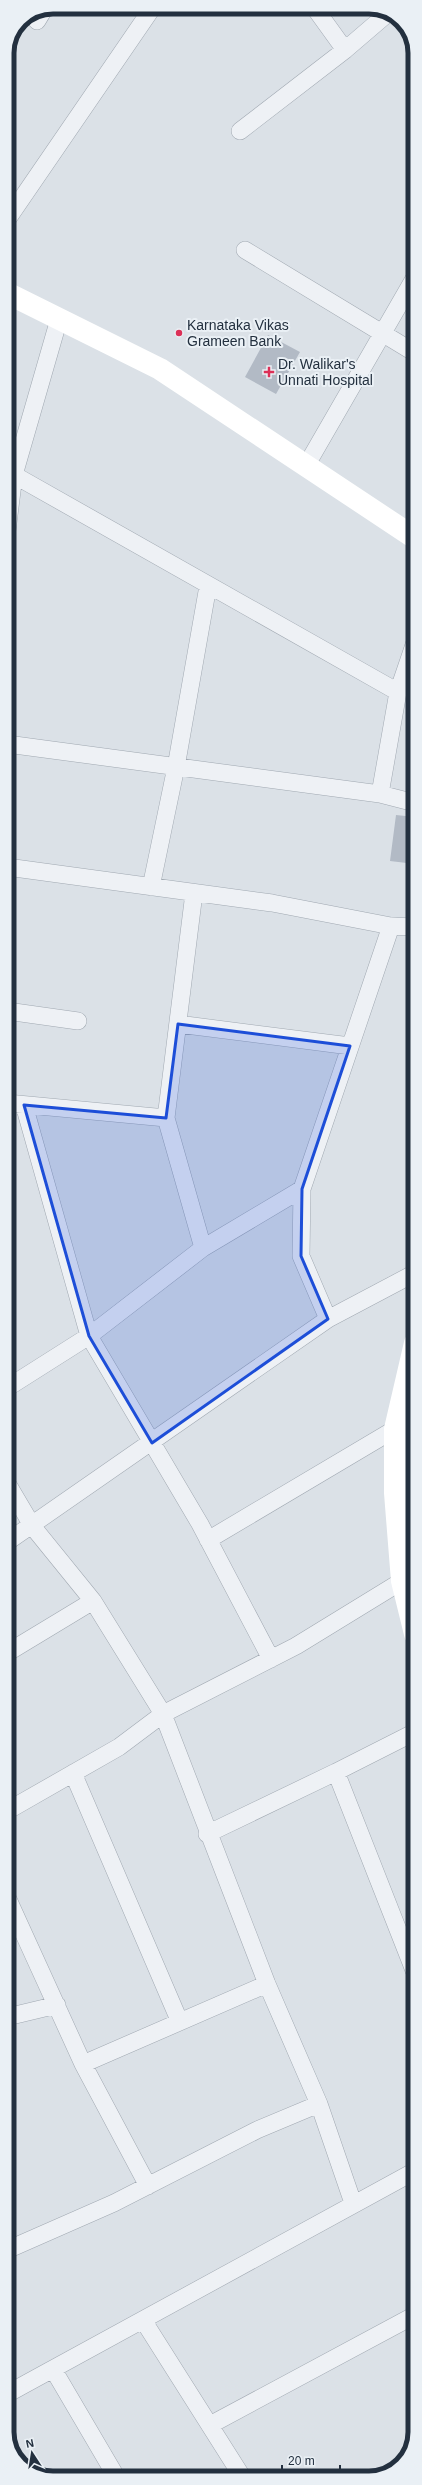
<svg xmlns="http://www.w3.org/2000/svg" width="422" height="2485" font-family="Helvetica,sans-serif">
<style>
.building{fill:#b2bac5}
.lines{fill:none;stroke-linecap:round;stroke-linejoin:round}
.street-casing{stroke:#a0a8b1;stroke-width:18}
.street{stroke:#eef1f5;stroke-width:17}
.secondary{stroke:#fff;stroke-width:22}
.marked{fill:#1d4ed8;fill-opacity:0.2;stroke:#1d4ed8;stroke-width:3;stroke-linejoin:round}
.poi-dot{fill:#dc3057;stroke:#eaf0f5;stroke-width:1.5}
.labels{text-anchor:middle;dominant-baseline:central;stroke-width:4;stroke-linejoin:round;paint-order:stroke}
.poi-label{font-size:14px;fill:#23303f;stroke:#eaf0f5;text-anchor:start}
.rim{fill:none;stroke:#23303f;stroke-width:5}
</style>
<rect width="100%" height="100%" fill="#dbe1e7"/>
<!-- building -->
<path class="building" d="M268,335l32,17 -24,42 -31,-17z
M396,815l19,2v47l-25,-3z"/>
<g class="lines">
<!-- street casing -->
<g class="street-casing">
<path id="street" d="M314,7l31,43 42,-36
M37,21l6,-10
M240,131l105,-81
M7,220l146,-213
M245,250l170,103
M306,466l109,-189
M7,471l391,221
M7,531l7,-56 45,-156
M7,744l373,50 35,9
M380,794l18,-102 17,-50
M7,867l265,36 119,23 24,1
M151,887l25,-120 32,-181
M7,1011l71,10
M178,1024l172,22
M7,1103l159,15 37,130 -114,88 -82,52
M24,1105l65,231 111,188 71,135
M166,1118l28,-225
M302,1189l-1,67 27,63 87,-46
M203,1248l99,-59 89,-263
M7,1483l26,44 60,74 70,113 104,270 52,120 34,99
M208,1540l187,-111
M7,1542l321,-223
M7,1653l86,-52
M415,1732l-79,40 79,201
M73,1773l106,247
M7,1811l112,-64 44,-33 133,-68 106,-65
M207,1834l129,-62
M7,1897l76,167 65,122
M7,2017l50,-12
M83,2064l184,-80
M7,2250l107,-47 143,-73 62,-26
M143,2320l100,158
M53,2369l64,109
M7,2394l408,-223
M210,2425l205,-110"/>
</g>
<!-- street -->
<use href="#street" class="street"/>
<!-- secondary -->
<path class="secondary" d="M7,293l153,76 255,169
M415,1343l-20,86v64l7,88 13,53"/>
</g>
<!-- marked area -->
<path class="marked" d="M178,1024l172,22 -48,143 -1,67 27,63 -176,124 -63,-107 -65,-231 142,13z"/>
<!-- markers -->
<g class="poi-dot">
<circle cx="179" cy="333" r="4"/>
<path d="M267 366h4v4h4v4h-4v4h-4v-4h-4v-4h4z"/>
</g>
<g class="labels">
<!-- poi labels -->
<g class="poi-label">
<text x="187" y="325">Karnataka Vikas<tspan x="187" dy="16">Grameen Bank</tspan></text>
<text x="278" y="364">Dr. Walikar's<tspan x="278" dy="16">Unnati Hospital</tspan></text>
</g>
</g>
<!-- crop -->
<path d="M0 0H422V2485H0ZM53 14H369A39 39 0 0 1 408 53V2432A39 39 0 0 1 369 2471H53A39 39 0 0 1 14 2432V53A39 39 0 0 1 53 14Z" fill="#eaf0f5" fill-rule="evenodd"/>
<path class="rim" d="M53 14H369A39 39 0 0 1 408 53V2432A39 39 0 0 1 369 2471H53A39 39 0 0 1 14 2432V53A39 39 0 0 1 53 14Z"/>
<!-- north arrow -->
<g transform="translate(32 2453) rotate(348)" stroke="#eaf0f5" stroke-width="3" paint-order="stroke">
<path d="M0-3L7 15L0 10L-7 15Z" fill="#23303f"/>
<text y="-6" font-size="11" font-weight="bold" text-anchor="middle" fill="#23303f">N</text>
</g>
<!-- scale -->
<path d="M282 2465v6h58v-6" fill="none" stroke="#23303f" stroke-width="2"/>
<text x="288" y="2465" font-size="12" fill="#23303f" stroke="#eaf0f5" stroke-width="3" paint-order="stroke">20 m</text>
</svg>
